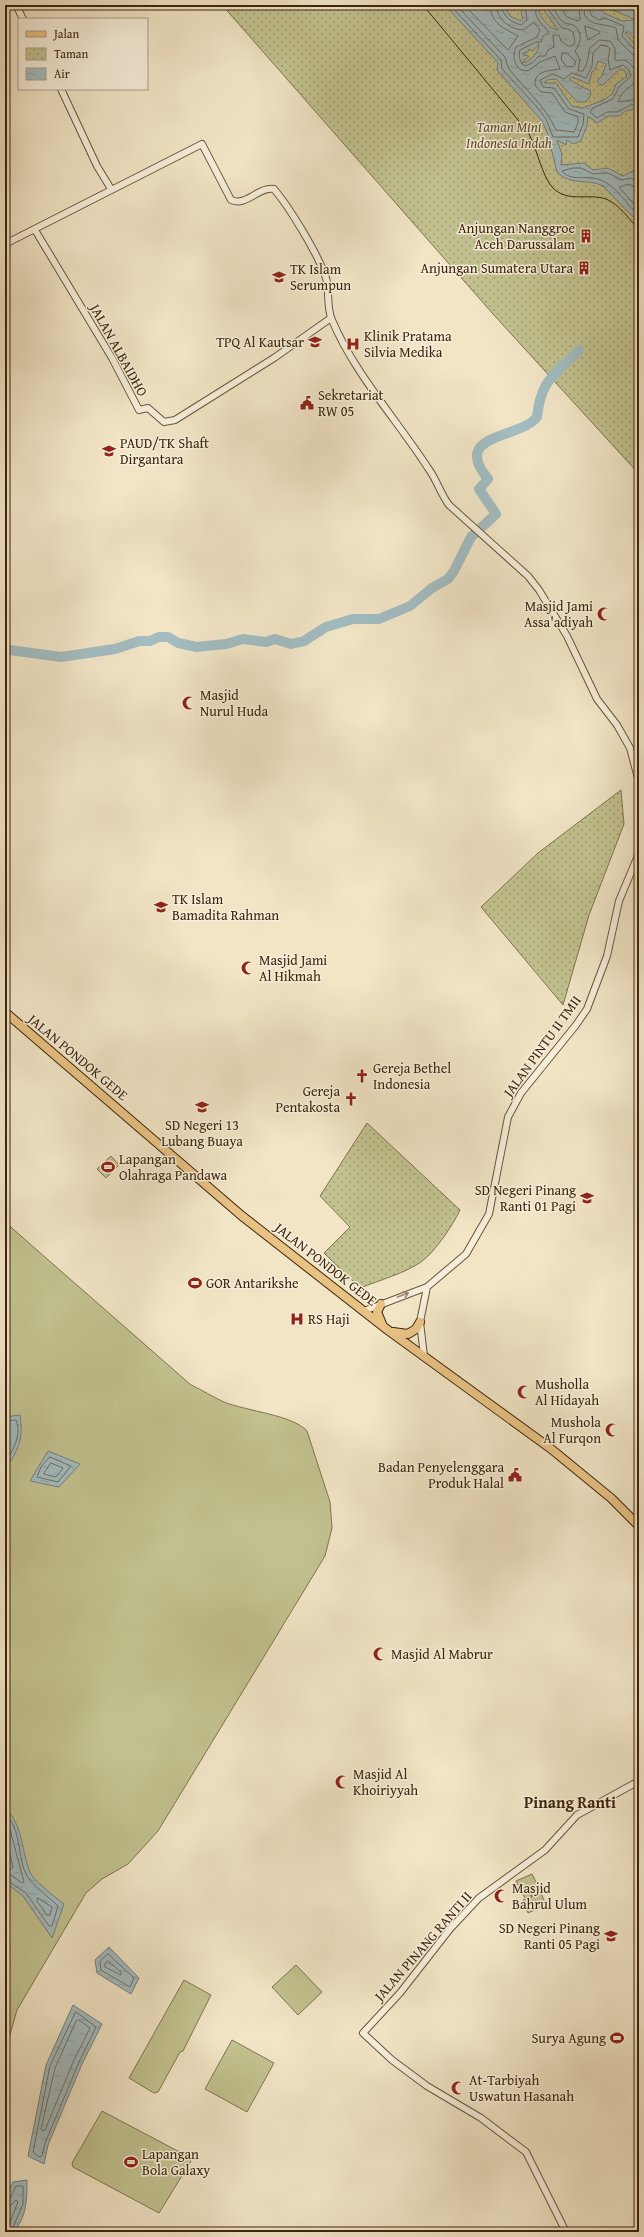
<svg xmlns="http://www.w3.org/2000/svg" width="644" height="2237" font-family="'Gentium Book Plus',serif">
<style>
.green{fill:#c2c290;stroke:#80744e}
.park{fill:url(#park-dots);stroke:#80744e}
.water{fill:url(#water-ripples);stroke:#7a8078;fill-rule:evenodd}
.lines{fill:none;stroke-linecap:round;stroke-linejoin:round}
.shore{stroke:#707066;stroke-width:1}
.stream{stroke:#7a8078;stroke-width:1.5}
.river{stroke:#a2bcc1;stroke-width:10}
.minor-casing{stroke:#6a553a;stroke-width:8}
.major-casing{stroke:#3d250b;stroke-width:10}
.minor{stroke:#f6eeda;stroke-width:6}
.major{stroke:#e8c283;stroke-width:8}
.tram{stroke:#3d250b;stroke-width:1}
.oneway{stroke:#9a8a72}
.labels{text-anchor:middle;dominant-baseline:central;stroke-width:3;stroke-linejoin:round;paint-order:stroke}
.park-label{font-size:14px;font-style:italic;fill:#5e4c2c;stroke:#f6eeda}
.poi-label{font-size:14px;fill:#3d250b;stroke:#f6eeda;text-anchor:start}
.street-label{font-size:14px;fill:#3d250b;stroke:#f6eeda}
.quarter-label{font-size:16px;font-weight:bold;fill:#3d250b;stroke:#f6eeda}
</style>
<defs>
<pattern id="park-dots" width="8" height="8" patternUnits="userSpaceOnUse"><rect width="8" height="8" fill="#c2c290"/><path d="M2 2h.1M6 6h.1" fill="none" stroke="#9f9d74" stroke-width="1.8" stroke-linecap="round"/></pattern>
<pattern id="water-ripples" width="26" height="14" patternUnits="userSpaceOnUse"><rect width="26" height="14" fill="#a2bcc1"/><path d="M2 4q2-2 4 0t4 0M15 11q2-2 4 0t4 0" fill="none" stroke="#8ca1a4"/></pattern>
</defs>
<rect width="100%" height="100%" fill="#f1e5c6"/>
<filter id="stains"><feTurbulence type="fractalNoise" baseFrequency=".005" numOctaves="4"/><feColorMatrix values="0 0 0 0 .2 0 0 0 0 .09 0 0 0 0 .02 0 0 0 .5 -.17"/></filter>
<radialGradient id="worn" r=".72"><stop offset=".6" stop-color="#630" stop-opacity="0"/><stop offset="1" stop-color="#630" stop-opacity=".3"/></radialGradient>
<!-- green -->
<path class="green" d="M111,1156l8,9 -13,13 -9,-9z
M5,1222l186,163c11,5 22,12 33,17 22,9 69,13 83,29l23,71 2,26 -7,28 -167,275 -30,33 -26,15 -16,14 -69,117 -12,42z
M532,1874l9,18 -16,6 -9,-17z
M541,1893l5,12 -18,8 -5,-13z
M296,1965l26,27 -24,23 -26,-28z
M184,1980l27,15 -28,56 -3,1 -22,40 -4,1 -25,-15z
M232,2040l42,23 -27,49 -42,-23z
M102,2111l87,46 2,4 -32,52 -86,-46 -1,-4z"/>
<!-- park -->
<path class="park" d="M222,5h417v469l-146,-160z
M621,790l3,34 -35,91 -26,90 -82,-98 57,-54z
M367,1123l93,87c-7,15 -25,42 -39,52 -18,12 -41,18 -61,26l-36,-35 26,-26 -30,-31z"/>
<!-- water -->
<path class="water" d="M445,5h59l6,11 11,5 2,-2 -2,-6 2,-4 -3,-4h110l9,8v29l-12,-10 -2,1 14,16v59l-13,3 -7,5h-11l-11,7 -9,-7 -1,9 -6,16 -8,3 -6,-4 -1,5 -9,-5 5,14 -1,11 23,-2 9,7 15,-2 15,8 11,-6 5,14v39l-36,-37c-16,-8 -33,0 -46,-14l-10,-40 -5,-11 -45,-51 1,-7zM597,7c5,-1 34,9 37,13l-12,1 -18,-8zM542,8l16,22c-9,-1 -14,-10 -19,-17zM539,44c0,8 -8,18 -17,19l7,-7 -6,-1v-2l5,-1 1,-3 4,2zM598,61l8,3 -4,12 -5,5 3,4h3l17,-16 5,2 2,5 -11,8 -4,10 -9,6 -20,8 -11,-2 -16,-23h-12l3,-3 9,-1 21,23h9l5,-7 -1,-5 -8,-3 -13,-8 3,-2 17,7 3,-12 4,-3z
M20,1415c4,25 -2,35 -15,55v-53z
M48,1451l32,13 -21,23 -29,-6z
M8,1811c16,19 13,39 22,61 3,8 26,26 34,32l-12,34 -29,-42 -18,-14v-69z
M109,1947l30,31 -8,16 -34,-21 -2,-13z
M73,2005l29,19 -20,40 -34,81 -4,19 -16,-8 18,-91z
M27,2180c0,18 0,38 -14,52h-8v-32l8,-18z"/>
<g class="lines">
<!-- shore -->
<path class="shore" d="M450,5l51,55 1,9 35,38 9,12 7,18h25l5,-13 1,-10 -15,-5 -15,-21 -11,-1 -3,-7 13,-6 11,5 8,-6 14,5 6,-12 1,-13 8,-8 6,1 3,3 -2,10 2,11 13,-5 6,5 2,6 -12,11 -6,12 -20,9 -3,4 7,6 10,-6h11l12,-7 9,-1
M456,5l49,52c2,4 1,8 4,12 16,21 36,36 47,61l18,2 4,-9v-6l-13,-5 -13,-19 -11,-1 -6,-7c-1,-15 15,-14 25,-16l-5,-13 -15,6 -12,9 -7,-1c-7,-5 -9,-15 -5,-23l21,-10 3,-7 -6,-8 -11,8c-14,-1 -26,-11 -27,-25
M464,5l44,45 10,-14c-14,-8 -27,-12 -28,-31
M501,5c2,12 10,17 20,20l6,-5 -2,-15
M539,5c-10,11 5,19 10,28l-6,3 -2,6h-5l-16,8c-2,5 0,14 5,16l7,-3 7,-7h6l3,-6 6,-3 -1,-12h6l2,6 7,5h4l3,-4 -2,-10 -5,-3 -6,-1 -17,-23
M552,5c3,5 7,16 13,18 2,1 4,1 6,1 13,6 10,19 4,27l5,9 -2,11h5l4,-8 3,-15 9,-8 11,1 5,7v12c2,1 6,0 9,0 7,2 15,12 11,20 -4,9 -13,9 -17,22l21,-3
M559,5l8,12 11,4 2,-2 -1,-14
M586,5l-2,8c5,14 20,10 32,15l2,12 14,14 7,2
M594,5l-5,5 3,6 7,4 6,-2 19,8 -2,10 13,14 4,1
M585,26l14,5 1,2 -12,7z
M567,53l8,8v4l-3,2 -6,-1 -5,-7 1,-5z
M639,183l-8,-5 -9,2 -14,-7 -15,1 -12,-6h-8l-11,3c8,11 25,4 36,8 17,5 30,26 41,38
M639,188l-10,-4 -10,3 20,23
M5,1421l11,-1c6,16 -3,30 -11,43
M50,1457l21,9 -13,16 -21,-5 4,-10z
M51,1463l12,5 -7,9 -12,-3z
M5,1816l3,1c14,16 9,41 19,59 4,8 24,23 31,30l-6,20h-3l-23,-33 -21,-14
M5,1821l4,5 15,56 -2,1 -11,-8 -6,-1
M5,1834l8,33 -2,2 -6,-1
M38,1898l14,9 -2,8h-3l-10,-14z
M108,1954l26,24 -4,9 -29,-17 -1,-8z
M108,1961l13,11v3l-16,-8v-3z
M76,2012l20,15 -17,35 -34,81 -3,13 -3,1 -6,-5 17,-86z
M79,2020l11,8 -16,32 -29,70 -2,1 -2,-2 14,-61 21,-47z
M5,2201l5,-2 6,-13h7v18l-12,28
M5,2206l6,-1 5,-5 2,2 -12,30"/>
<!-- stream -->
<path class="stream" d="M5,650h5"/>
<!-- river -->
<path class="river" d="M10,650l51,7 54,-8 24,-8h11l9,-4h9l10,6 19,4 29,-3 17,-5 23,3 9,-3 16,5 13,-3 22,-14 27,-8h26l31,-13 22,-18 16,-9 6,-8 17,-34 25,-23 -17,-25 9,-10c-38,-46 32,-40 49,-62 4,-37 17,-42 42,-67"/>
<!-- minor casing -->
<g class="minor-casing">
<path id="minor" d="M16,5l7,14
M61,89l36,77 14,23
M35,230l77,128 27,52 9,-2 16,14 11,-2 99,-62 57,-40
M5,244l197,-100 29,56c15,7 28,-14 43,-11 16,19 44,65 52,89 4,13 0,29 6,42 22,53 65,100 96,148 9,12 12,25 21,37l79,71 11,14 28,46 30,63 20,26 13,23 9,34
M364,1311l63,-24 39,-33 23,-40 19,-97 13,-24 55,-68 11,-16 20,-53 12,-55 18,-43 2,-9
M424,1356l-4,-34 7,-35
M566,2232l-40,-80 -45,-34 -54,-32 -35,-26 -29,-27 37,-40 50,-64 29,-31 66,-48 32,-35 62,-34"/>
</g>
<!-- major casing -->
<g class="major-casing">
<path id="major" d="M5,1012l237,204 147,115 161,117 61,50 28,28
M381,1304l-4,8 5,12
M393,1332l15,2 8,-5 4,-7"/>
</g>
<!-- minor -->
<use href="#minor" class="minor"/>
<!-- major -->
<use href="#major" class="major"/>
<!-- tram -->
<path class="tram" d="M423,5l105,127c9,16 14,45 25,56 15,15 35,5 53,11 13,5 24,21 33,31"/>
</g>
<!-- one-way arrows -->
<defs><path id="oneway-shaft" d="M-6 0H5M1.5-3L5.5 0L1.5 3" fill="none" stroke-width="1.6" stroke-linecap="round" stroke-linejoin="round"/></defs>
<use class="oneway" href="#oneway-shaft" transform="translate(403 1295) rotate(-20)"/>
<!-- icons -->
<defs>
<g id="building-bare" transform="scale(1.08)"><path d="M-4-6H4V6H1V3H-1V6H-4ZM-2.5-4.3h1.7v1.8h-1.7ZM.8-4.3h1.7v1.8H.8ZM-2.5-1h1.7V.8h-1.7ZM.8-1h1.7V.8H.8Z" fill="#8f2418" stroke="#f6eeda" stroke-width="2.5" paint-order="stroke"/></g>
<g id="school-bare" transform="scale(1.08)"><path d="M0-5L7-2L0 1L-7-2ZM-4 1L0 2.5L4 1V4Q0 6-4 4Z" fill="#8f2418" stroke="#f6eeda" stroke-width="2.5" paint-order="stroke"/></g>
<g id="hospital-bare" transform="scale(1.08)"><path d="M-5-5h3v3.5h4V-5h3V5h-3V1.5h-4V5h-3Z" fill="#8f2418" stroke="#f6eeda" stroke-width="2.5" paint-order="stroke"/></g>
<g id="civic-bare" transform="scale(1.08)"><path d="M-.6-6.5H3V-4.5H.6V-3L4-1V1h2V6H-6V1h2V-1L-.6-3ZM-1.2 2.5V6h2.4V2.5Z" fill="#8f2418" stroke="#f6eeda" stroke-width="2.5" paint-order="stroke"/></g>
<g id="mosque-bare" transform="scale(1.08)"><path d="M3.5-4.9A6 6 0 1 0 3.5 4.9A5 5 0 1 1 3.5-4.9Z" fill="#8f2418" stroke="#f6eeda" stroke-width="2.5" paint-order="stroke"/></g>
<g id="church-bare" transform="scale(1.08)"><path d="M-1.2-6h2.4v3.5h3.3v2.4h-3.3V6h-2.4V-.1h-3.3v-2.4h3.3Z" fill="#8f2418" stroke="#f6eeda" stroke-width="2.5" paint-order="stroke"/></g>
<g id="stadium-bare" transform="scale(1.08)"><path d="M0-5a6.5 5 0 1 0 0 10a6.5 5 0 1 0 0-10ZM-3.5-1.8h7v3.6h-7Z" fill="#8f2418" stroke="#f6eeda" stroke-width="2.5" paint-order="stroke"/></g>
</defs>
<g fill-rule="evenodd">
<use href="#building-bare" x="586" y="236"/>
<use href="#building-bare" x="584" y="268"/>
<use href="#school-bare" x="279" y="277"/>
<use href="#school-bare" x="315" y="342"/>
<use href="#hospital-bare" x="353" y="344"/>
<use href="#civic-bare" x="307" y="403"/>
<use href="#school-bare" x="109" y="451"/>
<use href="#mosque-bare" x="604" y="614"/>
<use href="#mosque-bare" x="189" y="703"/>
<use href="#school-bare" x="161" y="907"/>
<use href="#mosque-bare" x="248" y="968"/>
<use href="#church-bare" x="362" y="1076"/>
<use href="#church-bare" x="351" y="1099"/>
<use href="#school-bare" x="202" y="1107"/>
<use href="#stadium-bare" x="108" y="1167"/>
<use href="#school-bare" x="587" y="1198"/>
<use href="#stadium-bare" x="195" y="1283"/>
<use href="#hospital-bare" x="297" y="1319"/>
<use href="#mosque-bare" x="524" y="1392"/>
<use href="#mosque-bare" x="612" y="1430"/>
<use href="#civic-bare" x="515" y="1475"/>
<use href="#mosque-bare" x="380" y="1654"/>
<use href="#mosque-bare" x="342" y="1782"/>
<use href="#mosque-bare" x="501" y="1896"/>
<use href="#school-bare" x="611" y="1936"/>
<use href="#stadium-bare" x="617" y="2038"/>
<use href="#mosque-bare" x="458" y="2088"/>
<use href="#stadium-bare" x="131" y="2162"/>
</g>
<g class="labels">
<!-- park labels -->
<g class="park-label">
<text x="509" y="127">Taman Mini<tspan x="509" dy="16">Indonesia Indah</tspan></text>
</g>
<!-- poi labels -->
<g class="poi-label">
<text x="575" y="228" text-anchor="end">Anjungan Nanggroe<tspan x="575" dy="16">Aceh Darussalam</tspan></text>
<text x="573" y="268" text-anchor="end">Anjungan Sumatera Utara</text>
<text x="290" y="269">TK Islam<tspan x="290" dy="16">Serumpun</tspan></text>
<text x="364" y="336">Klinik Pratama<tspan x="364" dy="16">Silvia Medika</tspan></text>
<text x="304" y="342" text-anchor="end">TPQ Al Kautsar</text>
<text x="318" y="395">Sekretariat<tspan x="318" dy="16">RW 05</tspan></text>
<text x="120" y="443">PAUD/TK Shaft<tspan x="120" dy="16">Dirgantara</tspan></text>
<text x="593" y="606" text-anchor="end">Masjid Jami<tspan x="593" dy="16">Assa'adiyah</tspan></text>
<text x="200" y="695">Masjid<tspan x="200" dy="16">Nurul Huda</tspan></text>
<text x="172" y="899">TK Islam<tspan x="172" dy="16">Bamadita Rahman</tspan></text>
<text x="259" y="960">Masjid Jami<tspan x="259" dy="16">Al Hikmah</tspan></text>
<text x="373" y="1068">Gereja Bethel<tspan x="373" dy="16">Indonesia</tspan></text>
<text x="340" y="1091" text-anchor="end">Gereja<tspan x="340" dy="16">Pentakosta</tspan></text>
<text x="202" y="1125" text-anchor="middle">SD Negeri 13<tspan x="202" dy="16">Lubang Buaya</tspan></text>
<text x="119" y="1159">Lapangan<tspan x="119" dy="16">Olahraga Pandawa</tspan></text>
<text x="576" y="1190" text-anchor="end">SD Negeri Pinang<tspan x="576" dy="16">Ranti 01 Pagi</tspan></text>
<text x="206" y="1283">GOR Antarikshe</text>
<text x="308" y="1319">RS Haji</text>
<text x="535" y="1384">Musholla<tspan x="535" dy="16">Al Hidayah</tspan></text>
<text x="601" y="1422" text-anchor="end">Mushola<tspan x="601" dy="16">Al Furqon</tspan></text>
<text x="504" y="1467" text-anchor="end">Badan Penyelenggara<tspan x="504" dy="16">Produk Halal</tspan></text>
<text x="391" y="1654">Masjid Al Mabrur</text>
<text x="353" y="1774">Masjid Al<tspan x="353" dy="16">Khoiriyyah</tspan></text>
<text x="512" y="1888">Masjid<tspan x="512" dy="16">Bahrul Ulum</tspan></text>
<text x="600" y="1928" text-anchor="end">SD Negeri Pinang<tspan x="600" dy="16">Ranti 05 Pagi</tspan></text>
<text x="606" y="2038" text-anchor="end">Surya Agung</text>
<text x="469" y="2080">At-Tarbiyah<tspan x="469" dy="16">Uswatun Hasanah</tspan></text>
<text x="142" y="2154">Lapangan<tspan x="142" dy="16">Bola Galaxy</tspan></text>
</g>
<!-- street labels -->
<g class="street-label">
<text transform="translate(119 350) rotate(61)">JALAN ALBAIDHO</text>
<text transform="translate(542 1046) rotate(-54)">JALAN PINTU II TMII</text>
<text transform="translate(78 1057) rotate(40)">JALAN PONDOK GEDE</text>
<text transform="translate(326 1264) rotate(38)">JALAN PONDOK GEDE</text>
<text transform="translate(423 1946) rotate(-49)">JALAN PINANG RANTI II</text>
</g>
<!-- quarter labels -->
<g class="quarter-label">
<text x="570" y="1802">Pinang Ranti</text>
</g>
</g>
<!-- margin -->
<rect width="644" height="2237" fill="none" stroke="#f1e5c6" stroke-width="20"/>
<rect x="6" y="6" width="632" height="2225" fill="none" stroke="#3d250b" stroke-width="2"/>
<rect x="10" y="10" width="624" height="2217" fill="none" stroke="#3d250b"/>
<!-- legend -->
<rect x="18" y="18" width="130" height="72" fill="#f6eeda" stroke="#ac9e87"/>
<rect x="26" y="31" width="20" height="6" fill="#e8c283" stroke="#ac9e87"/>
<text x="54" y="38" font-size="12" fill="#3d250b">Jalan</text>
<rect x="26" y="48" width="20" height="12" fill="url(#park-dots)" stroke="#ac9e87"/>
<text x="54" y="58" font-size="12" fill="#3d250b">Taman</text>
<rect x="26" y="68" width="20" height="12" fill="url(#water-ripples)" stroke="#ac9e87"/>
<text x="54" y="78" font-size="12" fill="#3d250b">Air</text>
<rect width="100%" height="100%" filter="url(#stains)"/>
<rect width="100%" height="100%" fill="url(#worn)"/>
</svg>
